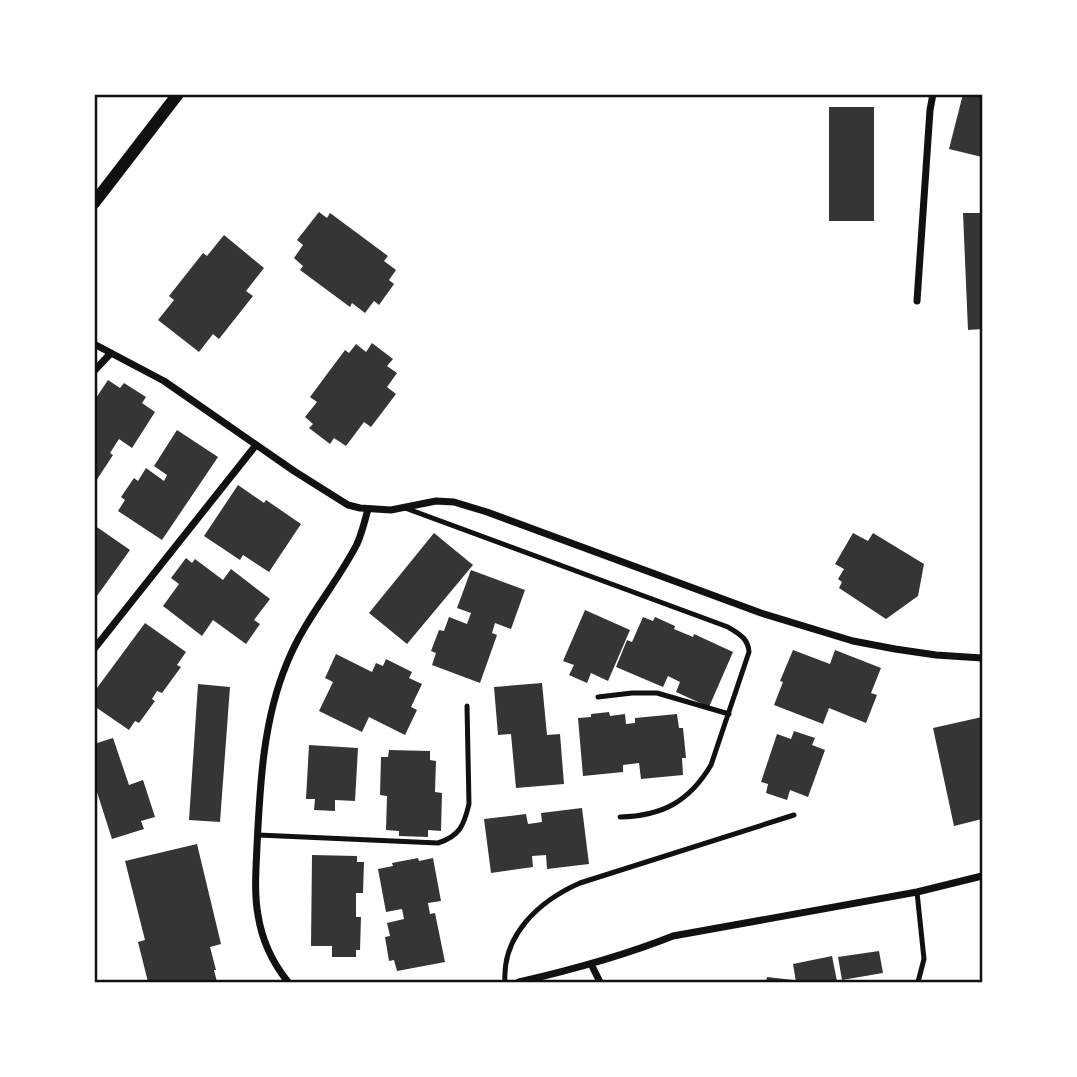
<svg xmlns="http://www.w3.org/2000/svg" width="1077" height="1077" font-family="'Exo 2',sans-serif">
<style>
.building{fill:#353535}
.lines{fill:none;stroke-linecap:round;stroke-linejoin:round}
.service{stroke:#111;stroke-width:5}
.minor{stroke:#111;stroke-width:7}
.tertiary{stroke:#111;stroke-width:12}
.neatline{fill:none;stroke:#111;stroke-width:2.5}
</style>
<rect width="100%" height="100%" fill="#fff"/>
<!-- building -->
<path class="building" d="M963,94h19v63l-33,-8z
M829,107h45v114h-45z
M319,212l8,6 3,-5 58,43 -4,5 12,9 -7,10 5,4 -15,21 -5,-4 -9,12 -13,-10 -2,4 -50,-37 3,-4 -9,-8 9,-13 -6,-5z
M963,213h19v116l-14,1z
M224,235l40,33 -18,23 7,5 -34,43 -6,-5 -14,18 -41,-32 16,-20 -5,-4 34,-43 4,3z
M372,343l21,16 -6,7 10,7 -10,14 9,7 -25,33 -7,-5 -18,24 -12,-8 -4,6 -21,-16 4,-4 -8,-7 12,-15 -7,-5 35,-47 4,3 7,-9 10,8z
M108,380l12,8 4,-5 22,14 -4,6 13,9 -23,36 -13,-9 -9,14 3,2 -19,29v-83z
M177,430l41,27 -56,83 -44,-29 7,-11 -4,-3 13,-19 4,3 8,-13 18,13 3,-6 -13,-9z
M238,485l26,18 2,-3 35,24 -32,48 -26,-17 -3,5 -36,-24z
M94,525l36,25 -36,50z
M434,533l39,32 -66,79 -38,-31z
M853,533l15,8 5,-8 51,31 -6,32 -32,23 -47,-31 3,-6 -4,-3 6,-10 -9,-5z
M186,558l6,5 3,-4 28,21 8,-11 39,30 -16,21 6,4 -14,20 -33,-24 -11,16 -39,-30 16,-22 -8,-6z
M471,570l54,20 -14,39 -16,-6 -3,10 5,2 -17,48 -48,-18 4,-12 -5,-2 8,-21 5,1 5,-14 18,7 4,-11 -14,-5z
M585,610l45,20 -22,51 -17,-8 -4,10 -18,-8 5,-10 -11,-4z
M643,617l10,4 2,-4 20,9 -1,3 19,8 1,-3 39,18 -24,55 -33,-15 4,-10 -12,-6 -5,11 -47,-20 11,-27 5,2z
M145,623l41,29 -9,13 4,2 -19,26 -5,-2 -5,8 3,2 -16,22 -4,-2 -6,9 -35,-24v-14z
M793,650l37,14 5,-14 46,18 -10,25 6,2 -11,28 -37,-15 -6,16 -49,-19 9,-23 -3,-1z
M336,654l36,18 4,-9 7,3 3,-7 26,13 -3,6 13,6 -11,23 6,3 -12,25 -36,-18 -7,15 -43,-21 14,-29 -8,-4z
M542,683l5,52 13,-1 4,50 -48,4 -5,-54 -13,1 -4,-48z
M198,684l32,3 -10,135 -31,-2z
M609,712l1,4 15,-2 1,10 9,-1v-5l42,-4 2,14h4l3,30h-4l1,17 -42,4 -2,-16 -16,2v7l-40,4 -5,-58 13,-1v-3z
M982,717v102l-28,7 -21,-98z
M794,731l21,7 -3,7 13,5 -17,47 -18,-7 -3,10 -21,-7 2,-9 -7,-2 16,-48 14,5z
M113,738l16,47 14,-5 12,37 -14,4 3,8 -32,10 -16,-50 -2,1v-46z
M309,745l49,3 -3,53 -20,-1v11l-21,-1 1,-11h-9z
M389,750l41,1v9l6,1 -1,31 7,1 -1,38 -13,-1v7l-29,-1v-5l-13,-1 1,-34 -7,-1 1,-38h7z
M582,808l7,56 -42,5 -1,-14 -14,1 1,11 -42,6 -7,-54 42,-5 2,10 14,-2 -1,-9z
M197,844l24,100 -11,3 6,23h-2l3,12h-69l-10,-40 7,-2 -20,-79z
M312,855l45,1v6h7l-1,31h-7v24h5l-1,33h-4v7h-24v-11h-21z
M418,858l1,3 14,-3 8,43 -13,2 2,11 5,-1 10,49 -48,9 -3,-11 -5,1 -4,-24 5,-1 -3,-13 17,-4 -2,-10 -16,3 -8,-43 15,-3 -1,-3z
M879,951l4,22 -41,7 -4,-23z
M832,956l5,25 -10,1h-31l-3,-18z
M767,977l26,3v2h-27z"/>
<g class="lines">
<!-- service -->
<path class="service" d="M405,508l323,119c11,7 20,11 21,25l-38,113c-22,37 -49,51 -91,52
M598,697l34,-4h25l72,21
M258,835l180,8c22,-7 26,-18 31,-39l-2,-98
M917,892l7,67 -6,23
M505,982c-3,-47 34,-81 75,-99l214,-68"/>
<!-- minor -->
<path class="minor" d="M917,301l13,-191 3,-16
M94,344l70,37 130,90 54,34 12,3 31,2 45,-9 18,1 33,10 274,101 92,28 42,8 41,6 46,3
M94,371l17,-18
M94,649l162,-204
M591,964l9,18
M288,982c-16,-20 -26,-41 -30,-67 -4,-22 -2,-46 -1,-69 3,-61 6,-126 30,-183 17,-43 49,-78 70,-119 5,-11 8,-24 11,-35
M519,982c52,-12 104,-26 154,-46l244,-44 65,-16"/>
<!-- tertiary -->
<path class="tertiary" d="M94,203l84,-109"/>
</g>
<!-- border -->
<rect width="1077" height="1077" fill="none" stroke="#ffffff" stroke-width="192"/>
<rect x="96" y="96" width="885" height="885" class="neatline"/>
</svg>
